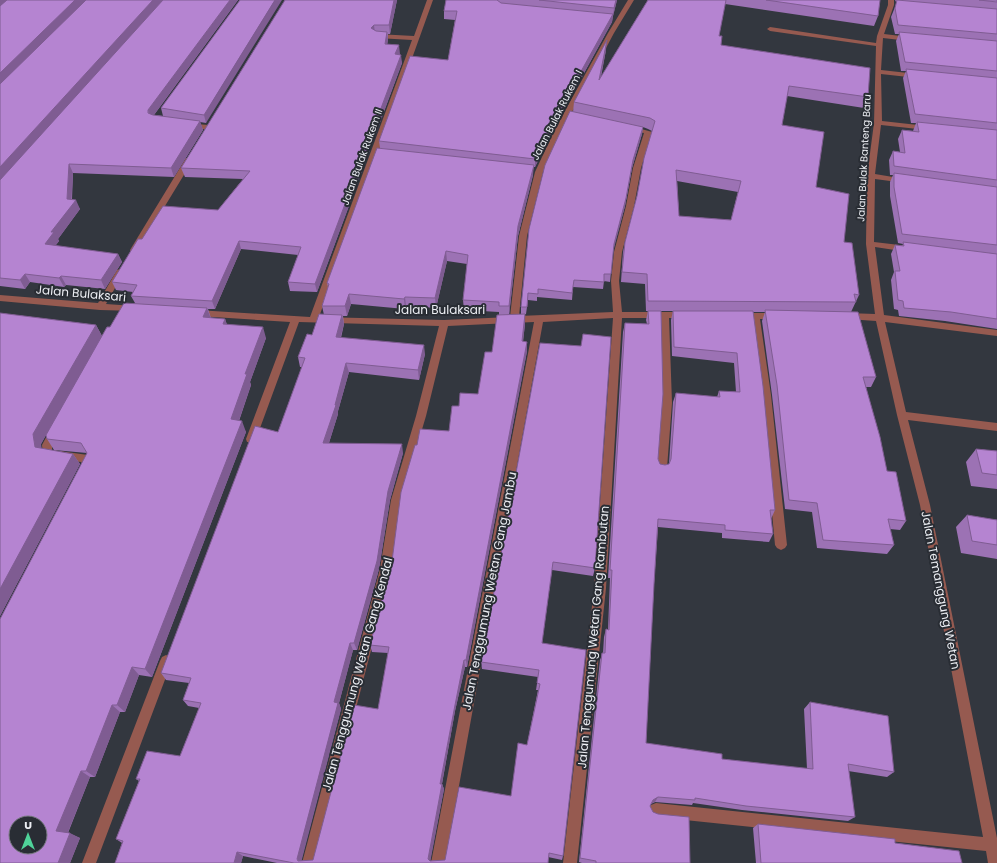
<svg xmlns="http://www.w3.org/2000/svg" width="997" height="863" font-family="Poppins,sans-serif">
<style>
.lines{fill:none;stroke-linecap:round;stroke-linejoin:round}
.minor{fill:#965a50;fill-rule:evenodd}
.wall{fill:#9c72b4;fill-rule:evenodd}
.shaded-wall{fill:#7f5c92}
.building{fill:#b584d1;stroke:#7f5c92;fill-rule:evenodd}
.labels{text-anchor:middle;dominant-baseline:central;stroke-width:4;stroke-linejoin:round;paint-order:stroke}
.far-street-label{font-size:10px;fill:#eceef3;stroke:#292d34}
.street-label{font-size:12px;fill:#eceef3;stroke:#292d34}
</style>
<rect width="100%" height="100%" fill="#33373f"/>
<g class="lines">
<!-- minor -->
<path class="minor" d="M427,0h6l-114,317 125,3 66,-3 9,-81 16,-64 21,-45 52,-94 20,-33h6l-20,33 -50,94 -21,45 -16,64 -8,80 94,-4 -2,-31 3,-29 12,-46 7,-38 11,-35 -16,-3v-4h3l21,6 -11,36 -7,38 -12,46 -3,29 3,31h63l4,3 -4,3h-16l3,85 -5,65 -1,3 -4,1 -4,-1 -1,-3 5,-65 -2,-85h-38l-16,270 -29,275h-14l31,-275 19,-270 -70,4 -98,541h-14l103,-541 -86,4 -22,90 -25,84 -9,69 -76,294h-14l78,-294 11,-69 25,-84 23,-90 -140,-4 -43,117 -1,3h-8l-1,-3 44,-117 -93,-6 -4,-3 4,-3 113,7 102,-277 -35,-2 -3,-2 3,-2 37,2z
M888,0h6v5l-10,29 25,3 3,2 -3,2 -26,-3 -2,32 36,4 3,2 -3,2 -36,-4 1,47 45,5 4,2 -4,2 -46,-5 -6,49 30,5 4,2 -4,2 -30,-4 -1,63 34,4 4,3 -4,3 -33,-5 9,68 113,15v6l-112,-14 21,90 91,11v8l-89,-11 22,85 67,333v25h-9l-2,-12 -330,-34 -5,-2 -2,-5 2,-5 5,-2 327,34 -63,-332 -23,-90 -21,-94 -29,-2 -4,-3 4,-3 28,1 -9,-70 1,-68 7,-53 2,-77 -106,-15 -3,-2 3,-2 106,16 1,-7 11,-31z
M186,123l22,2 4,2c-6,4 -21,2 -27,-2z
M186,158h6l1,2 -56,92h-6l-1,-2z
M120,269l4,3 -18,32 28,2 3,1 1,2 -1,2 -37,-1 -100,-9v-6l98,8 19,-33z
M741,313h36l4,3 -4,3h-17l11,76 16,150 -2,3 -4,2 -4,-2 -2,-3 -14,-150 -10,-76 -13,-1 -1,-2 1,-2z
M55,427l4,1 1,3 -8,14v5l36,5 5,8 -4,10 -4,1 -4,-1 -1,-3 3,-6 -2,-2 -27,-3 -11,-3 -1,-11 9,-17z
M166,655l4,2 2,4 -76,202h-14l78,-202 2,-4z"/>
</g>
<!-- wall -->
<path class="wall" d="M0,0h238l-84,115 9,1 -2,-8 79,-108 -34,123 -6,-1 3,8 -29,47 -101,-4 -1,26 8,10 -22,30 1,2 -4,5 63,8 4,8 -17,27 -39,-4 -2,2 -34,-5 -5,7 -25,-3z
M285,0h112l-7,34h-2v6l-1,4 12,1v10l3,8 -85,229 -27,-1 -2,-9 10,-27 -57,-6 -26,60h-7l3,9 14,1 2,6 39,13 -16,44 1,3 -12,36 7,11 -94,245 -13,-2 -14,37h-5l-25,65h-5l-22,56 12,5 -10,25h-70l87,-410 -33,-3 -7,-11 -1,-4 -5,9v4l32,6 7,10 -80,152v-303l96,12 6,11 8,-9 25,-24 -4,-7 2,-4 -17,-2 -4,-8 30,-43 76,-29 25,-31 -58,-2 -4,-9z
M446,0h171l-4,16 -1,6 -57,104 -20,41h-2v8l-15,61 -9,79 16,9 -2,17 4,10 -60,316h-2l-10,44 -13,73 2,5 -14,72 15,-1 66,-64 16,-51 11,-55h-2l2,-13 -56,-8 -1,-7 59,-319 55,225 -2,8 -41,-6 -10,73 21,213 -1,4 -14,-3v6h-271l-34,-7 -2,7h-126l7,-20 -6,-4 23,-58 -3,-2 44,-23 19,-48 -11,-2 -5,-6 6,-17 -23,-3 -5,-7 117,-241 24,-65h-2l-2,-10 14,-22 12,-20 -2,-9 6,-19 -1,-4 53,-135 -1,-7 69,-81 7,-40 -11,-1v-8zM447,261l20,3 -4,36 1,10 35,2v3l-7,37 -14,42 -19,12 -10,25 -32,14 -25,116 -22,84 2,7 16,1 -10,56 -65,151 -12,1 40,-152 -2,-6 14,-53h4l22,-81 11,-69 13,-47 -74,-10 9,-29v-3l11,-39 70,8 6,-26 -84,-16 3,-14 -1,-8h4l4,-12 54,5 1,-3 30,2z
M648,0h232l-2,16 -4,10 -149,-22 -6,32 2,9 147,52 -4,11 -77,-12 -5,29 34,62 28,55 15,53 -8,17 25,65 -5,10h-5l21,84 19,50 -6,9 -10,-1 4,16 -7,9 -70,-6 -5,-36 -27,-3 -13,-114 -10,-74 3,-9h-12l22,198 -4,9 2,15 -4,8 -47,-4v-5l-64,-6 -4,57 -8,159 76,16 85,10 -3,-60 6,-7 84,70 -7,5 -39,-6 7,46 -7,4 -106,-11 -49,-7 -1,2 -37,-3 -4,2 -1,2 3,6 37,51h-108l-3,-1 21,-202 2,-7h1l1,-16 2,-8 2,1 2,-52h-2l15,-246 2,-9 22,1 -1,-4 2,-9h-2l-1,-27 -24,-2 2,-30 2,-10 12,-46 15,-65 -4,-2 -5,-2 -1,7 -10,34 -7,38 -12,44 -3,32 -6,-1 -1,8 -30,-2 -1,13 -35,-3v4l-9,-1 -2,14h-5v-7l52,-195 1,-10 32,-52 -5,27zM677,181l61,11 -7,28 -52,-4zM653,311h31h-11l-2,9 1,36 62,7 2,29 -17,-1 -2,6 -41,-4 -3,9 -4,62 -4,1 -5,-1 -2,-5z
M895,0h102v329l-52,-8 -46,-5 -1,-6 -4,-1 -3,-29 3,-8 -3,-18 4,-9 7,1 1,-2 -5,-1 -8,-47v-14l3,-7h-3l-1,-15 4,-9 7,1 -2,-13 4,-9 11,1 3,-8h-5l-8,-45 3,-7h-5l-5,-30 3,-7h-4l-4,-17 6,-15h-1z
M976,449l21,2v38l-26,-3 -5,-24z
M967,515l30,5v39l-36,-6 -5,-26z
M758,824l137,19 67,20h-206l-3,-35z"/>
<!-- shaded-wall -->
<path class="shaded-wall" d="M0,0h9l-9,9z
M75,0h12l-87,86v-13z
M153,0h10l-163,181v-14z
M230,0h8l-87,119 -3,-9z
M275,0h7l-76,123 -2,-8z
M394,0h3l-7,34 -1,-9z
M616,0h1l-4,16 1,-8z
M613,14l-1,8 -57,104 -20,41v-8l20,-41z
M374,25l1,9 -4,-6z
M387,32l1,8 -2,13 -1,-9z
M607,40l-1,10 -8,40 1,-10z
M399,45l1,9 -4,9 -1,-9z
M401,55l1,8 -85,229 -2,-8z
M200,121l3,9 -29,47 -3,-9z
M643,127l-1,7 -10,34 -7,38 -12,46 1,-8 19,-84z
M69,164l4,9 -2,33 5,-6 4,9 -22,30 1,2 -9,12 -5,-9 6,-12 16,-33z
M534,165l-1,10 -15,61 -9,80v-10l9,-80z
M239,241l2,8 -26,60 -3,-8z
M446,251l1,10 -11,47 -1,-10z
M118,254l4,8 -17,27 -4,-9z
M25,274l5,8 -5,7 -5,-9z
M61,276l5,9 -2,2 -5,-9z
M349,294l2,10 -4,12 -2,-10z
M405,297l1,9 -1,3 -1,-10z
M207,308l4,11 -8,-2z
M525,314v10l-3,27v-10z
M342,315l2,9 -6,23 -2,-10z
M225,319l4,11 -6,-6z
M96,325l6,11 -61,108 2,13 -8,-10 -2,-13z
M263,327l3,11 -16,44 1,3 -15,44 -5,-10 14,-45z
M527,342v9l-60,316 -1,-7z
M424,345l1,9 -6,26 -1,-10z
M346,363l3,9 -11,39v3l-12,38 -3,-9z
M242,421l4,11 -94,245 -7,-8z
M402,444l1,9 -13,47 -11,69 -22,81 -3,-7 34,-152z
M73,454l7,10 -80,152v-27z
M350,643l3,7 -14,53 2,6 -40,154 -4,-4 37,-157z
M464,660l1,7 -10,44 -14,78 -1,-5 15,-79z
M132,667l7,8 -14,37 -8,-7z
M112,705l8,7 -25,65 -9,-6z
M81,771l9,6 -24,60 -10,-6z
M442,784l2,5 -14,74 -2,-4z
M658,797l-3,5 -5,2 3,-4z
M70,833l10,5 -10,25h-12z
M237,852l6,4 -2,7h-7z"/>
<!-- building -->
<path class="building" d="M7,0h68l-75,73v-67z
M86,0h67l-153,167v-83z
M163,0h67l-82,110v3l5,2 47,6 -29,47 -102,-4 -2,35 9,1 -25,32h3l-9,12 73,10 -17,26 -40,-4 -2,2 -34,-4 -5,6 -20,-2v-98z
M240,0h35l-71,115 -43,-7z
M285,0h109l-5,25h-15l-3,3 5,3 11,1 -2,12 14,1 -4,9 6,1 -86,229 -27,-2 13,-35 -62,-6 -27,60 -81,-5 6,-11 -25,-3 26,-43h4l21,-33 55,4 32,-39 -69,-3z
M446,0h51l4,3 112,11 -58,104 -20,41 -156,-18 31,-85 38,4 9,-49h-13z
M539,0h77l-2,8z
M648,0h78l-7,36h3l-1,9 149,23 -2,29 -79,-11 -7,39 42,7 -8,55 33,7 -5,48 8,1 7,52 -5,-1 2,8 -208,-1 -1,-27 -25,-2 3,-30 12,-46 7,-38 11,-37 -5,-3 -76,-16 33,-62 -8,40zM676,170l65,11 -10,39 -52,-4z
M766,0h114l-2,16z
M897,0l100,9v25l-99,-9 -3,-17z
M979,0h18v2z
M899,32l98,9v30l-92,-9z
M906,69l91,9v45l-82,-9z
M570,111l73,16 -10,33 -7,38 -12,46 -3,30h-7v8l-30,-2 -2,13 -34,-4v5l-10,-1 -1,14h-6l8,-78 16,-64z
M917,122l80,8v50l-103,-14 -1,-15 12,2 -3,-23 17,2z
M377,148l157,17 -16,61 -9,80h-10v-4l-36,-2 5,-45 -22,-4 -11,47 -30,-1 -1,2 -55,-5 -4,12h-23l7,-22 -2,-1z
M894,173l103,14v58l-95,-11 -8,-47z
M903,242l94,12v65l-46,-7 -47,-4 -1,-7 -5,-1 -3,-29h5l-5,-26 9,1z
M124,303l83,5 -4,9 22,2 -2,5 40,3 -18,47h2l-16,45 11,2 -97,248 -13,-2 -15,38h-5l-26,66h-5l-25,60 14,2 -12,30h-58v-244l87,-166 -6,-10 -34,-4 -1,-4 61,-108h3zM16,823h24v24h-24z
M765,310l93,2 18,65h-13l17,60 7,34 9,1 10,49 -18,-2 6,26 -71,-5 -6,-37 -28,-3 -12,-115z
M648,311h13l2,83 -5,65 2,5 5,1 4,-1 2,-5 5,-66 44,4 -1,-6 21,1 -3,-39 -63,-6 -1,-36h80l10,75 12,124h-5l3,24 -48,-4v-5l-67,-6 -4,65 -8,159 76,11v5l91,10 -3,-67 78,14 6,56 -46,-8 7,53 -109,-11 -51,-8v2l-37,-3 -5,3 -3,6 3,6 5,2 31,3 1,46h-94v-2l-16,-3 22,-205h3l1,-24 3,1 3,-60h-2l15,-247 24,1z
M0,313l96,12 -63,109 2,13 38,7 -73,135z
M319,314l23,1 -6,22 88,8 -6,25 -72,-7 -11,42h1l-13,38 79,1 -14,47 -11,70 -23,82h-4l-16,59 4,1 -41,156 1,2 15,-1 41,-155 24,4 11,-62 -19,-2 22,-84 9,-69 14,-47h2l3,-16 29,2 3,-25h7l1,-13 18,1 7,-42h7l5,-37 28,-1 -3,27 5,1 -61,318h-2l-9,45 -15,79h2l-14,75 2,2 15,-1 14,-73 52,9 7,-53 9,2 13,-61 -3,-1 2,-13 -58,-8 59,-319 41,3 2,-12 28,3 -16,231 -42,-6 -11,81 44,7 -23,206 -14,-3 -1,10h-254l-57,-11 -3,11h-119l8,-22 -7,-2 24,-60h-4l11,-28 33,5 21,-53 -18,-3 8,-22 -30,-5 94,-247 23,6 27,-74 -7,-1 9,-23 5,1z
M976,449l21,2v24l-15,-2z
M967,515l30,5v25l-25,-4z
M758,824l137,15v4l64,8 3,12h-201z"/>
<g class="labels">
<!-- far-street labels -->
<g class="far-street-label">
<text transform="translate(557 115) rotate(-63)">Jalan Bulak Rukem I</text>
<text transform="translate(362 157) rotate(-70)">Jalan Bulak Rukem II</text>
<text transform="translate(864 158) rotate(-87)">Jalan Bulak Banteng Baru</text>
</g>
<!-- street labels -->
<g class="street-label">
<text transform="translate(81 293) rotate(5)">Jalan Bulaksari</text>
<text x="440" y="309">Jalan Bulaksari</text>
<text transform="translate(941 590) rotate(79)">Jalan Temanggung Wetan</text>
<text transform="translate(489 591) rotate(-79)">Jalan Tenggumung Wetan Gang Jambu</text>
<text transform="translate(593 637) rotate(-85)">Jalan Tenggumung Wetan Gang Rambutan</text>
<text transform="translate(357 674) rotate(-75)">Jalan Tenggumung Wetan Gang Kendal</text>
</g>
</g>
<!-- north arrow -->
<g transform="translate(28 835)"><circle r="19" fill="#292d34" stroke="#777a80"/>
<path d="M0-3L7 15L0 10L-7 15Z" fill="#4fd399"/>
<text y="-6" font-size="11" font-weight="bold" text-anchor="middle" fill="#eceef3">U</text>
</g>
</svg>
